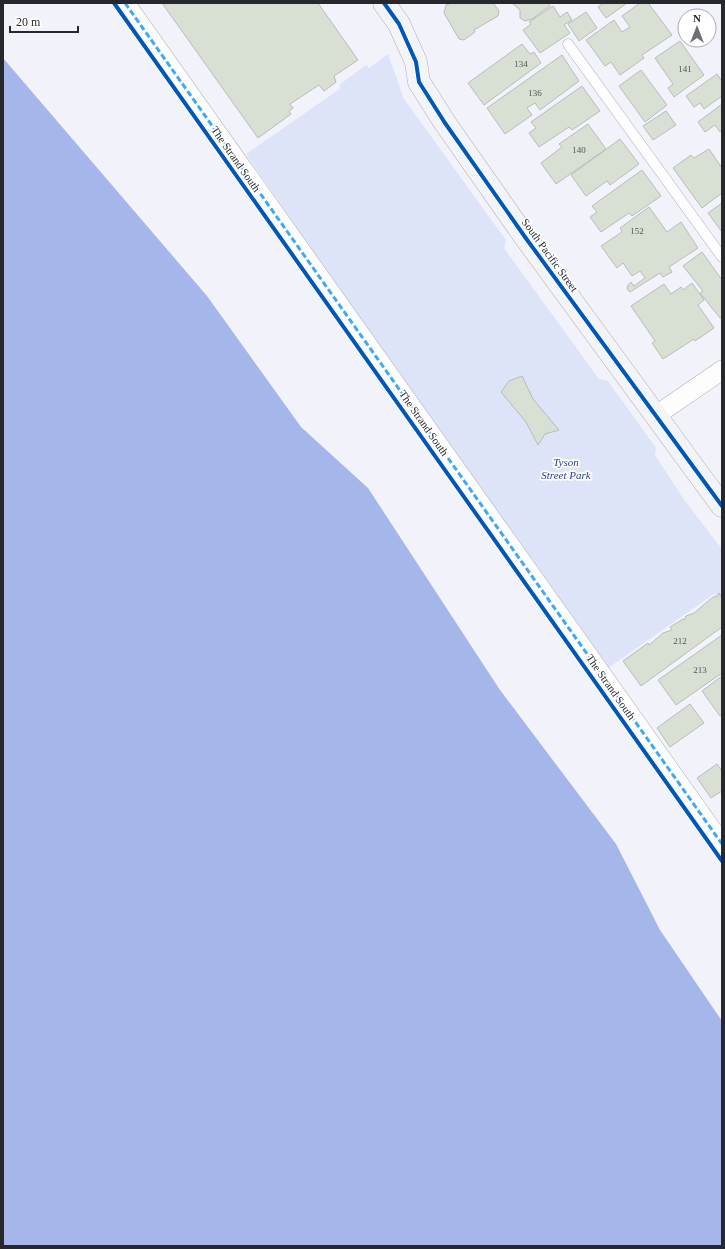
<svg xmlns="http://www.w3.org/2000/svg" width="725" height="1249" font-family="Georgia,serif">
<style>
.green{fill:#dde4f8}
.water{fill:#a4b6ea}
.building{fill:#d8dfd3;stroke:#b9bbbc}
.lines{fill:none;stroke-linecap:round;stroke-linejoin:round}
.lane-casing{stroke:#aeafb4;stroke-width:11}
.street-casing{stroke:#aeafb4;stroke-width:20}
.secondary-casing{stroke:#aeafb4;stroke-width:23}
.lane{stroke:#fdfdfe;stroke-width:10}
.street{stroke:#fdfdfe;stroke-width:19}
.secondary{stroke:#f3f4f7;stroke-width:22}
.quiet{stroke:#3fa9f5;stroke-width:3;stroke-dasharray:6 3;stroke-linecap:butt}
.cycleway-casing{stroke:#fff;stroke-width:6}
.cycleway{stroke:#0057b8;stroke-width:4}
.labels{text-anchor:middle;dominant-baseline:central;stroke-width:3.5;stroke-linejoin:round;paint-order:stroke}
.number-label{font-size:9px;fill:#525655}
.street-label{font-size:11px;fill:#26282b;stroke:#fff}
.park-label{font-size:11px;font-style:italic;fill:#283c8e;stroke:#fff}
</style>
<rect width="100%" height="100%" fill="#f2f3fa"/>
<!-- green -->
<path class="green" d="M388,54l16,45 102,141 -2,8 95,131 9,2 48,67 -1,7 30,46 37,48v54l-8,-9 -113,79 -355,-519 95,-66 -2,-3 27,-20 3,3z"/>
<!-- water -->
<path class="water" d="M3,58l204,238 94,131 67,61 132,202 116,154 44,86 62,91v225h-719z"/>
<!-- building -->
<path class="building" d="M162,3h156l40,57 -24,16 2,6 -12,9 -5,-6 -29,19 3,4 -4,3 2,3 -33,24z
M493,3l6,8 -1,5 -24,14 1,2 -11,8 -5,-1 -15,-26 2,-8 6,-2z
M512,3h36l2,3 -18,13 -7,2 -5,-3v-8z
M604,3h23l-21,15 -8,-11z
M640,3h11l-2,1 23,31 -30,20 2,3 -24,17 -9,-13 -6,4 -19,-26 28,-20 8,12 8,-5 -8,-11z
M553,6l7,11 7,-5 5,8 -8,5 6,8 -30,20 -17,-23 8,-6 -2,-2z
M586,12l11,16 -18,13 -11,-17z
M680,41l24,34 -30,22 -6,-9 5,-4 -18,-26z
M522,44l8,10 4,-2 7,11 -57,42 -16,-22z
M562,55l17,26 -39,29 -5,-7 -8,5 5,7 -27,19 -18,-26z
M641,70l26,35 -22,17 -26,-36z
M717,74l5,7v15l-18,13 -4,-6 -6,4 -8,-11z
M582,86l18,25 -28,19 -3,-3 -30,20 -10,-14 7,-5 -5,-6z
M722,104v26l-2,2 -5,-7 -10,7 -7,-10z
M666,111l10,14 -23,15 -10,-14z
M588,124l18,25 -50,35 -15,-21 21,-16 -3,-3z
M620,139l19,25 -29,21 -3,-4 -21,15 -15,-21z
M709,149l13,19v25l-20,15 -29,-40 18,-13 3,3z
M642,170l19,26 -29,20 -3,-3 -28,19 -11,-15 7,-5 -5,-6z
M722,203v29l-14,-19z
M649,207l18,25 14,-10 17,26 -29,19 3,5 -9,5 -3,-4 -30,19 -3,-3 1,-4 3,-3 3,4 11,-8 -5,-7 -8,5 -9,-13 -6,5 -16,-22 18,-12 3,-3 -2,-3z
M702,252l20,28v37l-2,1 -20,-25 3,-2 -20,-25z
M692,283l12,17 -6,5 16,23 -19,13 -1,-2 -31,20 -11,-16 3,-2 -24,-35 33,-22 7,10 10,-7 2,3z
M522,376l11,23 26,31 -14,4 -7,11 -12,-23 -25,-30 8,-11z
M719,593l3,5v29l-81,59 -18,-25 25,-18 1,2 14,-12 9,-3 -2,-3 13,-8 1,1 2,-4 8,-3 19,-16 5,-1z
M722,635v38l-46,32 -18,-25z
M722,676v39l-2,1 -18,-25z
M690,704l14,19 -34,24 -13,-19z
M717,764l5,7v20l-11,7 -14,-20z"/>
<g class="lines">
<!-- lane casing -->
<g class="lane-casing">
<path id="lane" d="M568,44l154,213"/>
</g>
<!-- street casing -->
<g class="street-casing">
<path id="street" d="M125,3l597,841
M655,416l67,-46"/>
</g>
<!-- secondary casing -->
<g class="secondary-casing">
<path id="secondary" d="M384,3l15,21 17,38 3,20 26,41 80,114 197,269"/>
</g>
<!-- lane -->
<use href="#lane" class="lane"/>
<!-- street -->
<use href="#street" class="street"/>
<!-- secondary -->
<use href="#secondary" class="secondary"/>
<!-- quiet -->
<path class="quiet" d="M125,3l597,841"/>
<!-- cycleway casing -->
<g class="cycleway-casing">
<path id="cycleway" d="M114,3l608,858
M384,3l15,21 17,38 3,20 26,41 80,114 197,269"/>
</g>
<!-- cycleway -->
<use href="#cycleway" class="cycleway"/>
</g>
<g class="labels">
<!-- number labels -->
<g class="number-label">
<text x="521" y="64">134</text>
<text x="685" y="69">141</text>
<text x="535" y="93">136</text>
<text x="579" y="150">140</text>
<text x="637" y="231">152</text>
<text x="680" y="641">212</text>
<text x="700" y="670">213</text>
</g>
<!-- street labels -->
<g class="street-label">
<text transform="translate(236 159) rotate(55)">The Strand South</text>
<text transform="translate(550 255) rotate(54)">South Pacific Street</text>
<text transform="translate(424 423) rotate(55)">The Strand South</text>
<text transform="translate(611 687) rotate(55)">The Strand South</text>
</g>
<!-- park labels -->
<g class="park-label">
<text x="566" y="462">Tyson<tspan x="566" dy="13">Street Park</tspan></text>
</g>
</g>
<!-- border -->
<rect width="725" height="1249" fill="none" stroke="#26282b" stroke-width="8"/>
<!-- north arrow -->
<g transform="translate(697 28)"><circle r="19" fill="#ffffff" stroke="#a8a9aa"/>
<path d="M0-3L7 15L0 10L-7 15Z" fill="#6d6f73"/>
<text y="-6" font-size="11" font-weight="bold" text-anchor="middle" fill="#26282b">N</text>
</g>
<!-- scale -->
<path d="M10 26v6h68v-6" fill="none" stroke="#26282b" stroke-width="2"/>
<text x="16" y="26" font-size="12" fill="#26282b" stroke="#ffffff" stroke-width="3" paint-order="stroke">20 m</text>
</svg>
